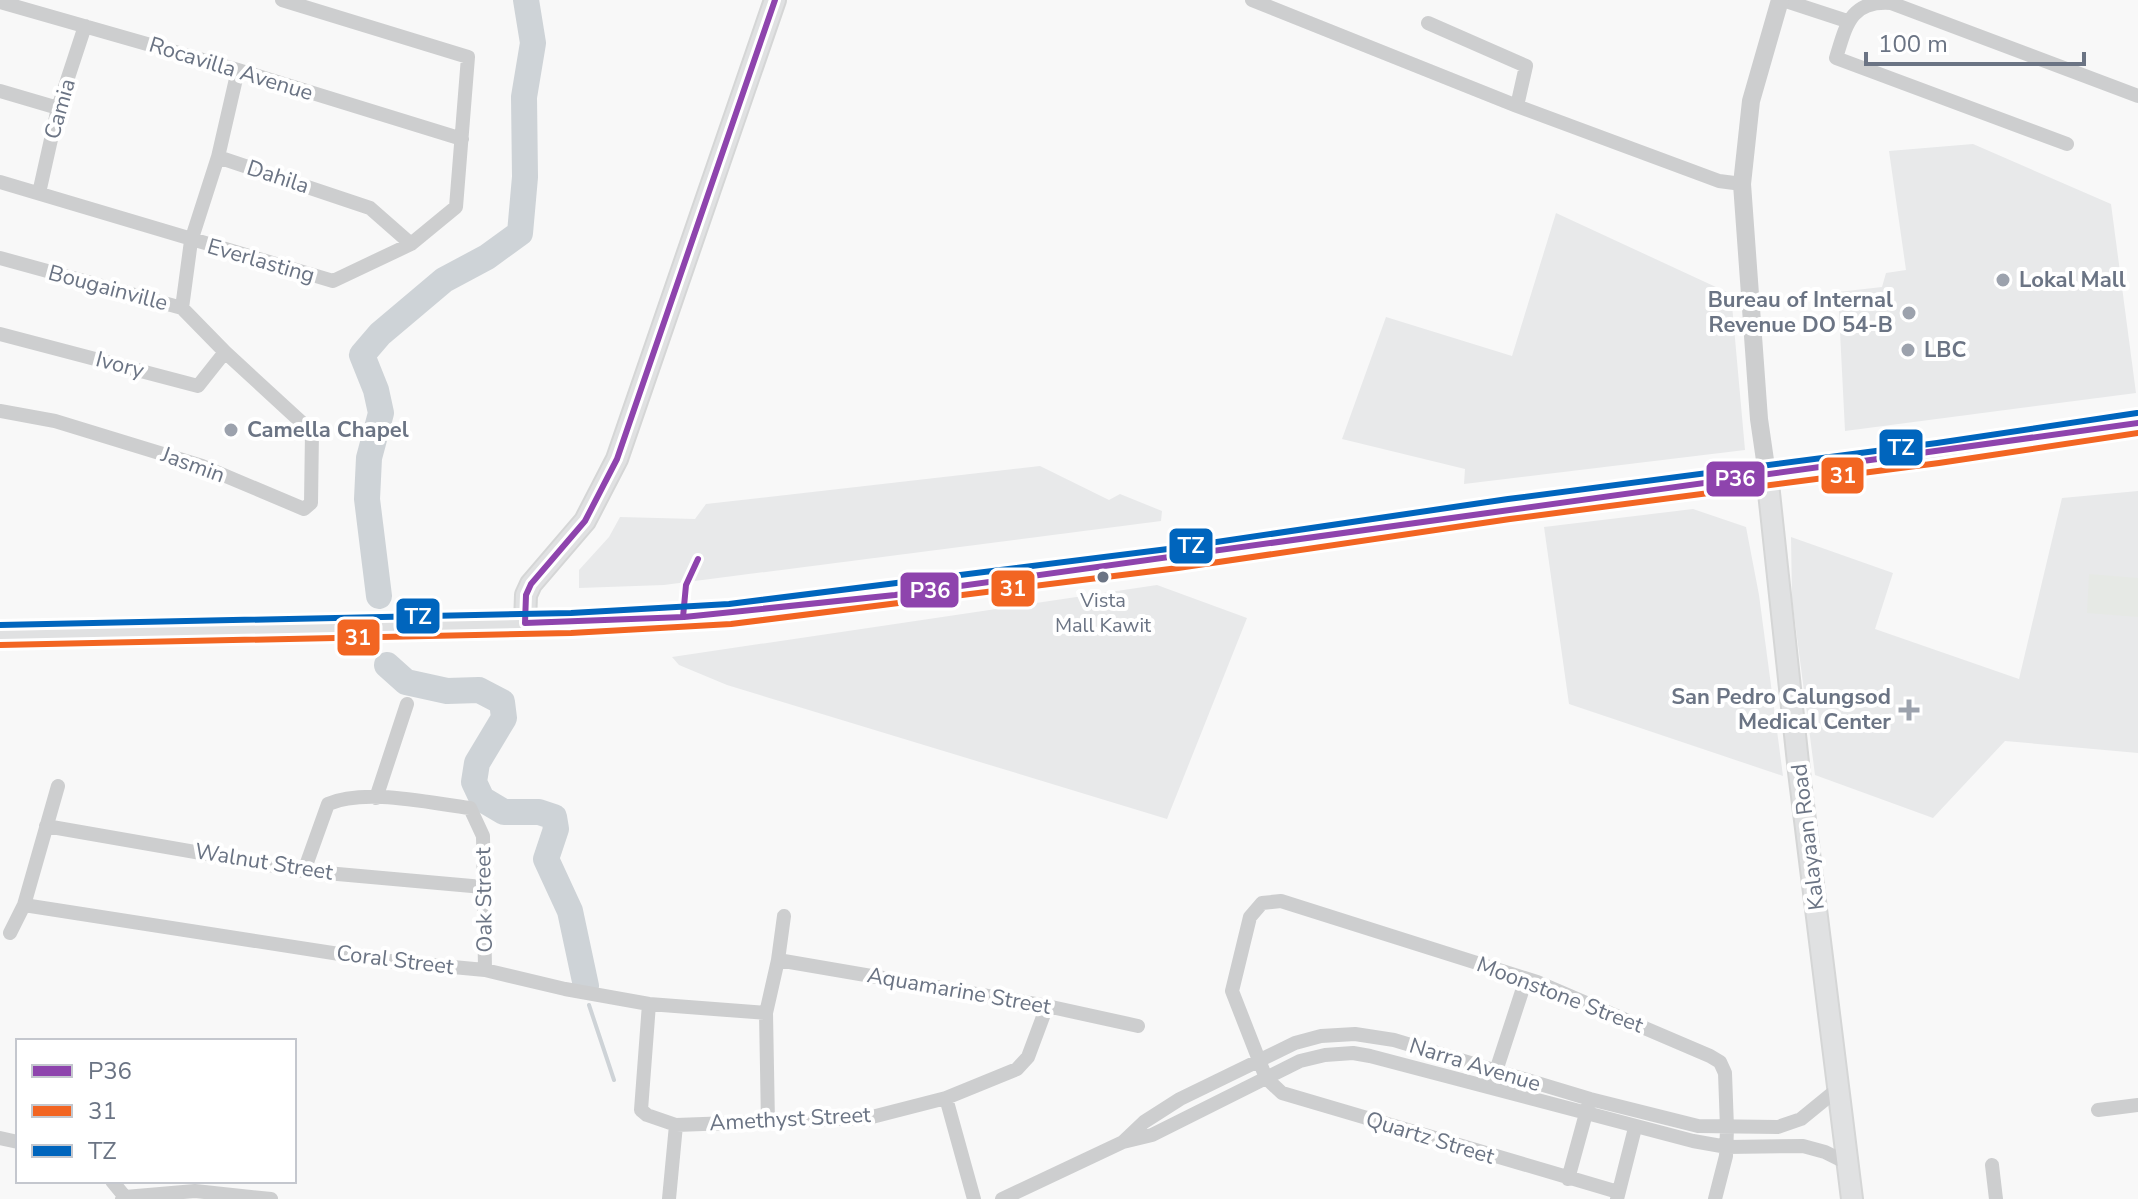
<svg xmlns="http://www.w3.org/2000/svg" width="2138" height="1199" font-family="'Nunito Sans',sans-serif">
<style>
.built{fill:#e8e9ea}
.green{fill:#e6e9e5}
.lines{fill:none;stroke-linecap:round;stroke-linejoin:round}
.stream{stroke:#ced3d7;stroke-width:4}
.river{stroke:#ced3d7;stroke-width:26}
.secondary-casing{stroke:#d5d6d6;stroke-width:24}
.primary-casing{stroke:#d5d6d7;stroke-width:28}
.minor{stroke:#cdcecf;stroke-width:14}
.tertiary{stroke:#cdcecf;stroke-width:18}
.secondary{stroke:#e0e1e2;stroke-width:20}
.primary{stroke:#e0e1e2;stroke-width:24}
.bus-1-casing{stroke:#fff;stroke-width:12}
.bus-2-casing{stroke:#fff;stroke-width:12}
.bus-3-casing{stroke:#fff;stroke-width:12}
.bus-1{stroke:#8e44ad;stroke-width:6}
.bus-2{stroke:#f26522;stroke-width:6}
.bus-3{stroke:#0065bd;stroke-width:6}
.poi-dot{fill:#9ca2ad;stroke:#fff;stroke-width:3}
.bus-dot{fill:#6b7484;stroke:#fff;stroke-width:3}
.labels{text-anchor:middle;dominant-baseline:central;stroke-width:8;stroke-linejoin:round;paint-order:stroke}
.bus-label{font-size:20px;fill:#6b7484;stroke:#fff}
.street-label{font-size:22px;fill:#6b7484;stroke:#fff}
.poi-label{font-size:22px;font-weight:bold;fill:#6b7484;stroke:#fff;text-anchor:start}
.line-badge{stroke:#fff;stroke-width:3}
.badge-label{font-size:22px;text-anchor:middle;font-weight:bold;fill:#fff}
</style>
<rect width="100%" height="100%" fill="#f8f8f8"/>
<!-- built -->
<path class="built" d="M1973,144l138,60 25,189 -291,38 -7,-139 44,-5 4,-14 20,-3 -17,-119z
M1556,213l175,81 14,156 -281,34 1,-15 -123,-30 44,-122 126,39z
M1040,466l69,34 11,-6 42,17 -1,10 -497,64 -85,3v-18l30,-33 11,-20 75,2 11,-15z
M2138,491v262l-133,-12 -72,77 -118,-43 -23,-176 -1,-62 102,36 -18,56 144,50 43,-181z
M1693,509l53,18 13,68 24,181 -214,-72 -25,-177z
M1157,585l90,33 -80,201 -440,-134 -48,-20 -7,-8z"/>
<!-- green -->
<path class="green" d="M2089,574l49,4v39l-51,-4z"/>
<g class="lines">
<!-- stream -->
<path class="stream" d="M386,659l1,6
M589,1005l25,75"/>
<!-- river -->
<path class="river" d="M379,596l-12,-97 2,-41 12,-45 -5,-23 -14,-35 18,-21 64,-54 43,-23 33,-24 5,-56 -1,-80 9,-54 -7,-43
M387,665l19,17 41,9 32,-1 23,12 2,16 -27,45 -3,19 8,17 22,13h35l15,5 2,12 -10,30 24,52 16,75"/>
<!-- secondary casing -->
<g class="secondary-casing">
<path id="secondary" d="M1767,474l32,298 53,427
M525,623l1,-28 5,-11 54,-63 32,-62 158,-459"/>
</g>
<!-- primary casing -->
<g class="primary-casing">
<path id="primary" d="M0,635l571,-12 159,-9 447,-56 332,-49 429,-56 200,-30"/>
</g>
<!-- minor -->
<path class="minor" d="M1252,0l265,106 202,75 23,3
M1783,0l64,21
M0,2l238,68 224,69
M1428,23l98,43 -9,40
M0,91l58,17
M2067,144l-231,-86c10,-32 14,-58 55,-55l247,93
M218,157l20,-87
M0,182l333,99 78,-37 45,-37 12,-150 -186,-57
M39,193l19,-85 27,-82
M0,258l182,50 43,44 87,80 -1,71 -7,6 -102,-43 -147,-45 -55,-10
M182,308l9,-67 27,-84 152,51 41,36
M0,334l198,52 27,-34
M376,798l31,-94
M46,826l258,45 179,16
M304,871l24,-67c37,-16 101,-1 142,4l13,28 2,134
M24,905l354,55 107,10 80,19 84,15 117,9
M10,933l14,-28 34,-119
M778,960l269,46 91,20
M649,1004l-8,106 6,5 29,10 192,-7 78,-20 71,-29 11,-12 19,-51
M1494,1077l32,-98
M946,1098l28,101
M2098,1110l40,-5
M768,1123l-2,-110 12,-53 6,-44
M0,1138l18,4
M1124,1141l20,-19 36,-23 115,-56 26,-7 34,-2 39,6 196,59 108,27 80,1 23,-8 38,-31
M1992,1165l4,34
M1568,1179l20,-73
M112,1181l13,16
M1618,1192l-336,-99 -16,-15 -34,-87 18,-74 12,-14 19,-2 256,81 173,74 10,6 5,11 2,55 -1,28 -11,43
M122,1199l3,-2 70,-6 76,8
M669,1199l7,-74
M1002,1199l121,-57 29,-7 148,-74 25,-6 28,-2 17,3 323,85 34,6 76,-1 22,6 22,11
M1617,1199l18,-71"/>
<!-- tertiary -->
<path class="tertiary" d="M1767,474l-8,-55 -17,-235 9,-83 29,-101"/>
<!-- secondary -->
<use href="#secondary" class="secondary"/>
<!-- primary -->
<use href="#primary" class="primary"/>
<!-- bus-1 casing -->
<g class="bus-1-casing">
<path id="bus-1" d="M683,617l3,-32 12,-26
M525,623l159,-6 211,-22 1243,-172
M525,623l1,-28 5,-11 54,-63 32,-62 158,-459"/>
</g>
<!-- bus-2 casing -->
<g class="bus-2-casing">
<path id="bus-2" d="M0,645l571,-12 160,-9 447,-56 332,-49 429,-56 199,-30"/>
</g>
<!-- bus-3 casing -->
<g class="bus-3-casing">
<path id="bus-3" d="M0,625l571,-12 158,-9 447,-56 332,-49 429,-56 200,-30"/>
</g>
<!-- bus-1 -->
<use href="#bus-1" class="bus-1"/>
<!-- bus-2 -->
<use href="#bus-2" class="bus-2"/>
<!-- bus-3 -->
<use href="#bus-3" class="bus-3"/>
</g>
<!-- markers -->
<g class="poi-dot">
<circle cx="2003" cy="280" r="8"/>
<circle cx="1909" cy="313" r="8"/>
<circle cx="1908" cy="350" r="8"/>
<circle cx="231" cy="430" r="8"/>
<path d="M1905 698h8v8h8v8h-8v8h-8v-8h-8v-8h8z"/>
</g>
<circle class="bus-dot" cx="1103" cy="577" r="7"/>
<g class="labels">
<!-- bus labels -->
<g class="bus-label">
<text x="1103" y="600">Vista<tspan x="1103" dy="25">Mall Kawit</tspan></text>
</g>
<!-- street labels -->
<g class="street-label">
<text transform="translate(231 69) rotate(17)">Rocavilla Avenue</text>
<text transform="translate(60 109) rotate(-74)">Camia</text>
<text transform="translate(278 177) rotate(18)">Dahila</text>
<text transform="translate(261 261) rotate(16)">Everlasting</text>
<text transform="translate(108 288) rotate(15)">Bougainville</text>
<text transform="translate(120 365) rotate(15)">Ivory</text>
<text transform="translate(193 465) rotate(20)">Jasmin</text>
<text transform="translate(1808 837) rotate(-97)">Kalayaan Road</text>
<text transform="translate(264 862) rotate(9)">Walnut Street</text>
<text transform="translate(484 900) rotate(-91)">Oak Street</text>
<text transform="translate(395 960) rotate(7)">Coral Street</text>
<text transform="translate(959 991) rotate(10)">Aquamarine Street</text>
<text transform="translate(1560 995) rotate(21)">Moonstone Street</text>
<text transform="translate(1475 1065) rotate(17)">Narra Avenue</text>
<text transform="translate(790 1119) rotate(-3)">Amethyst Street</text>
<text transform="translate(1430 1138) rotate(17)">Quartz Street</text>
</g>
<!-- poi labels -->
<g class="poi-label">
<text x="2019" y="280">Lokal Mall</text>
<text x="1893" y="300" text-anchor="end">Bureau of Internal<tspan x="1893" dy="25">Revenue DO 54-B</tspan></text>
<text x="1924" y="350">LBC</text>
<text x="247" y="430">Camella Chapel</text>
<text x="1891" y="697" text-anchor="end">San Pedro Calungsod<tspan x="1891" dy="25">Medical Center</tspan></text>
</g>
</g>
<g class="line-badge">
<rect x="1878" y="428" width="46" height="39" rx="8" fill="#0065bd"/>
<rect x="1820" y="456" width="45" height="39" rx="8" fill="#f26522"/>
<rect x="1705" y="460" width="61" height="38" rx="8" fill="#8e44ad"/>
<rect x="1168" y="527" width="46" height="38" rx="8" fill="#0065bd"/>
<rect x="990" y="569" width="46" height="39" rx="8" fill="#f26522"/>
<rect x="899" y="571" width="61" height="38" rx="8" fill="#8e44ad"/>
<rect x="395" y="597" width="46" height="38" rx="8" fill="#0065bd"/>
<rect x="336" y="618" width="45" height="39" rx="8" fill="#f26522"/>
</g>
<g class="badge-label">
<text x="1901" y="455">TZ</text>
<text x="1843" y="483">31</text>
<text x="1735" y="486">P36</text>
<text x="1191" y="553">TZ</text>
<text x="1013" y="596">31</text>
<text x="930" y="598">P36</text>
<text x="418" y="624">TZ</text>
<text x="358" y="645">31</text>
</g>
<!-- legend -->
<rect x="16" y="1039" width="280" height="144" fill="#ffffff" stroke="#c4c7ce" stroke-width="2"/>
<rect x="32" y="1065" width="40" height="12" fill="#8e44ad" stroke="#c4c7ce" stroke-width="2"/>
<text x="88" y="1079" font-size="24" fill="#6b7484">P36</text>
<rect x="32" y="1105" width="40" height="12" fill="#f26522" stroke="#c4c7ce" stroke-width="2"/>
<text x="88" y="1119" font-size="24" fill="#6b7484">31</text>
<rect x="32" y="1145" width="40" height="12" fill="#0065bd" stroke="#c4c7ce" stroke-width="2"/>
<text x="88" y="1159" font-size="24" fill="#6b7484">TZ</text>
<!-- scale -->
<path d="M1866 52v12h218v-12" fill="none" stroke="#6b7484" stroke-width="4"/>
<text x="1878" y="52" font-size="24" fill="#6b7484" stroke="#ffffff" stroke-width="6" paint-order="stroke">100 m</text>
</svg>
